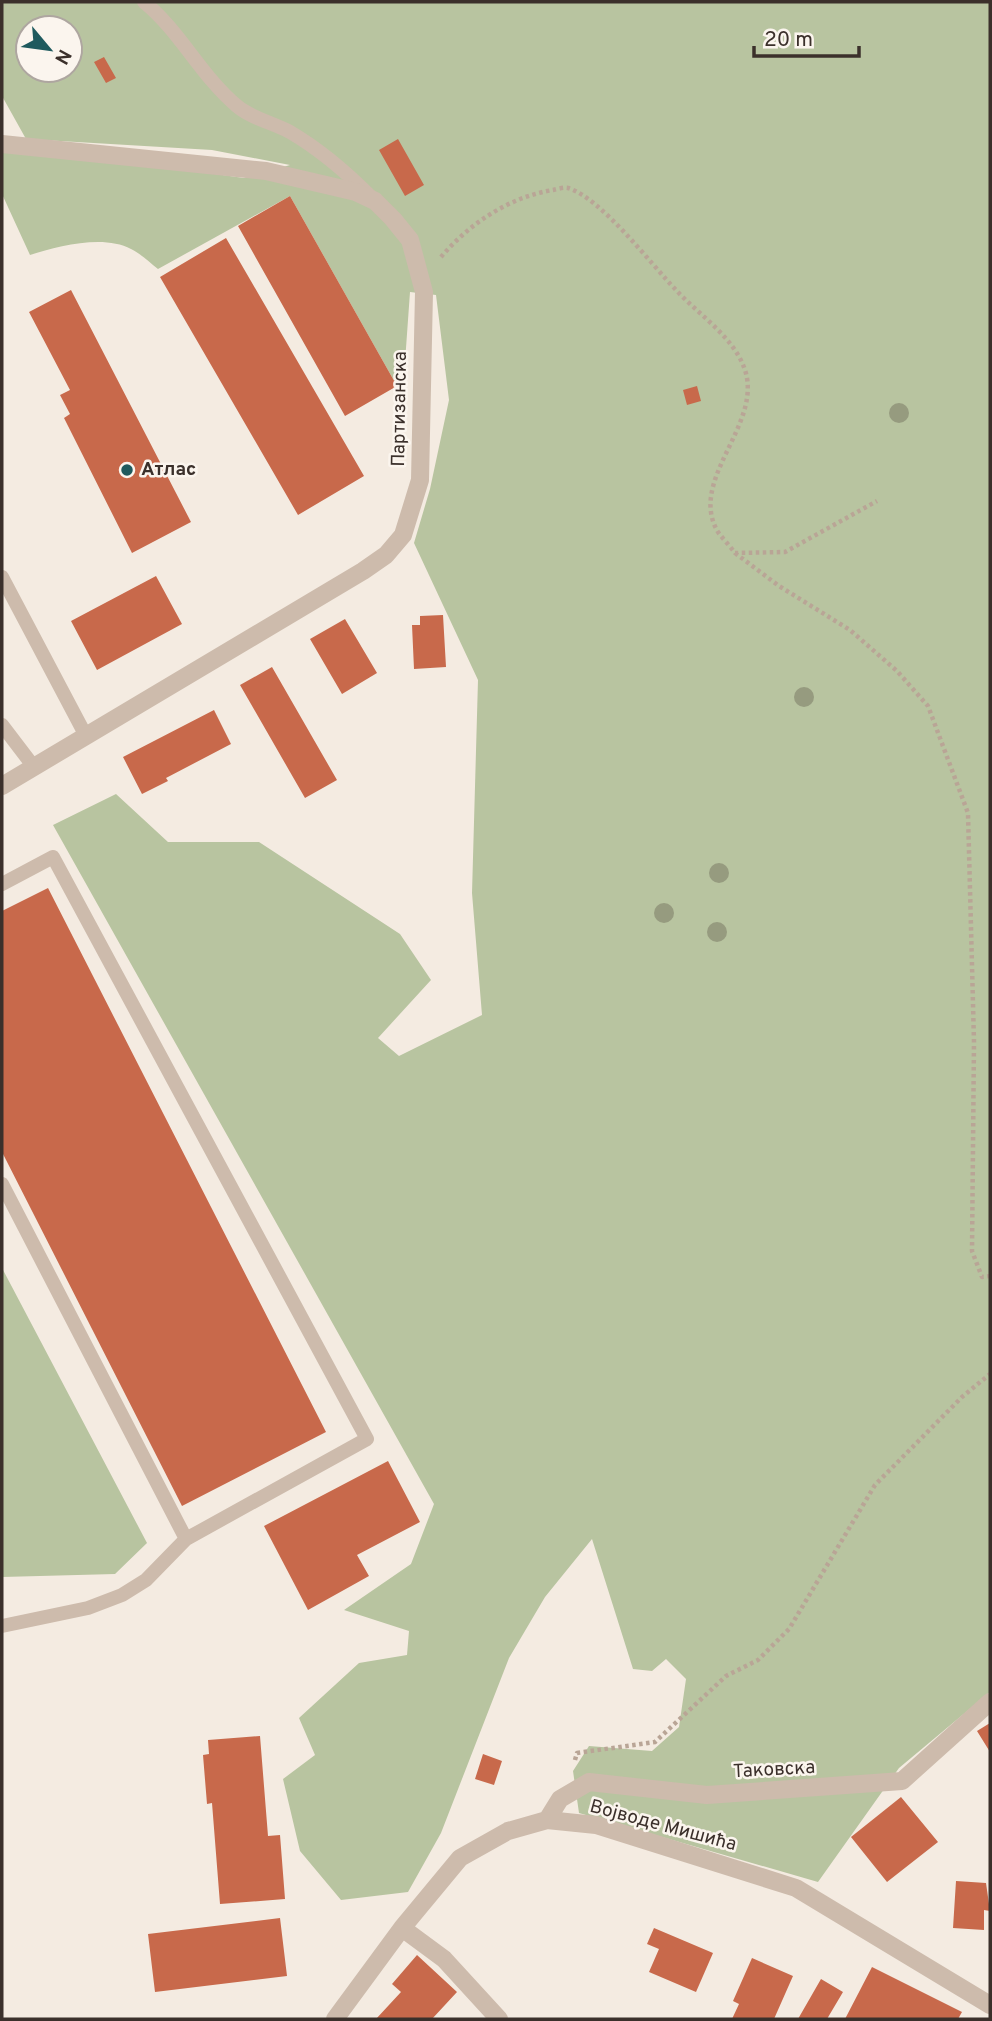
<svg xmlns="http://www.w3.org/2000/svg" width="992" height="2021" font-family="Overpass,sans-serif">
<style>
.green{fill:#b8c4a0;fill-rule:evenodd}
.building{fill:#c8694b}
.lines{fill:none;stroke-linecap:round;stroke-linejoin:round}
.path{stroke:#b9a596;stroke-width:4.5;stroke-dasharray:3.5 3.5;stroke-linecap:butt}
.lane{stroke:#cdbbac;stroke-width:14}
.street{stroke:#cdbbac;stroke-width:18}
.tree{fill:#969b7f}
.poi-dot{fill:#1f5a5e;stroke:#fbf5ee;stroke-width:2.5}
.labels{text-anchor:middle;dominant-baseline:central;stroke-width:5;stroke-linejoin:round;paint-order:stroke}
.street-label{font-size:19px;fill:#3b302b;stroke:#fbf5ee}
.poi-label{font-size:19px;font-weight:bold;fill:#3b302b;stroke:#fbf5ee;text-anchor:start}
</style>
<rect width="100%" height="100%" fill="#f4ebe1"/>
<!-- green -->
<path class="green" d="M2,2h988v1690l-91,76 -81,114 -239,-69 -6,-42 16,-25 63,5 27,-24 7,-48 -20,-20 -14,12 -19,-2 -41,-130 -47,58 -36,61 -68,175 -33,59 -67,8 -41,-49 -17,-72 32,-24 -16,-37 60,-55 48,-8 2,-24 -65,-21 67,-46 23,-60 -381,-679 63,-31 52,48h91l141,92 31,46 -53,58 21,18 83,-41 -10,-122 6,-213 -64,-137 16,-54 19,-89 -13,-105 -26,-3 -6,84 -7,10 -107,-190 -132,73c-9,-7 -17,-15 -27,-20 -27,-15 -73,-3 -101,6l-28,-61v-50l242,34 46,-13 -78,-15 -186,-11 -24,-43zM28,28h42v42h-42z
M2,1268l145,275 -32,31 -113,3z"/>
<!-- building -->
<path class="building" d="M104,57l12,21 -10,5 -12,-21z
M398,139l26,46 -19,11 -26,-46z
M290,196l107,190 -52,30 -107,-190z
M226,238l138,238 -66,39 -138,-238z
M71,290l120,232 -59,31 -68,-135 6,-4 -10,-19 10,-5 -41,-78z
M697,386l4,15 -14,4 -4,-15z
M156,576l26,48 -85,46 -26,-49z
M443,615l3,52 -32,2 -2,-44h8v-9z
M345,619l32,54 -35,21 -32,-55z
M272,667l65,113 -32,18 -65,-113z
M214,710l17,34 -65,34 2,3 -26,13 -19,-37z
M48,888l278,544 -144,74 -180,-354v-241z
M388,1461l32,61 -63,33 12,21 -61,34 -44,-84z
M990,1723v29l-13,-21z
M260,1736l8,100 12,-1 5,64 -65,5 -8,-101 -5,1 -4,-49 6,-1 -1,-14z
M483,1754l19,7 -8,24 -19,-6z
M901,1797l37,45 -51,40 -36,-45z
M956,1881l30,2 4,28 -6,-1v20l-31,-2z
M280,1918l7,58 -132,16 -7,-58z
M654,1928l59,25 -17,39 -47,-20 10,-23 -12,-5z
M417,1955l40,37 -25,27h-56l25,-27 -9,-8z
M752,1958l41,18 -19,43h-42l7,-15 -6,-3z
M872,1967l90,45 -4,7h-113z
M821,1979l22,13 -16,27h-29z"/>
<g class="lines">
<!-- path -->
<path class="path" d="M441,257c28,-33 68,-60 112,-67 4,-1 11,-3 15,-2 33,10 83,76 108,102 23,25 58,47 69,80 18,55 -58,110 -27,162 5,7 12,14 17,21l50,-1 92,-51
M735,553l44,33 71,44 47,41 31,35 40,107 6,229 -2,209 10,26 8,-1
M575,1760l2,-7 78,-11 71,-66 32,-16 31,-31 86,-144 87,-88 28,-23"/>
<!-- lane -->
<path class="lane" d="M144,2c36,29 57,74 93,104 14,12 36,17 53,26 29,17 55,39 79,63
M2,577l84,159
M2,725l32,42
M2,884l51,-27 314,582 -181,100 -40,41 -24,15 -34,13 -86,18
M2,1184l184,355"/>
<!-- street -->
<path class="street" d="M2,144l264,27 90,21 19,9 18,18 17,21 14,52 -4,188 -17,55 -17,20 -23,16 -361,215
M547,1820l13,-21 29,-17 118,13 195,-14 88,-79
M402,1928l42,31 55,60
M335,2019l67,-91 58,-70 48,-27 39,-11 49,5 200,63 194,117"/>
</g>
<!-- trees -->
<g class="tree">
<circle cx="899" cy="413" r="10"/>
<circle cx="804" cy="697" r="10"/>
<circle cx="719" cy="873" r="10"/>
<circle cx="664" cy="913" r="10"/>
<circle cx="717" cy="932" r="10"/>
</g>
<!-- markers -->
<circle class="poi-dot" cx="127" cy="470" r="7"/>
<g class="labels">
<!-- street labels -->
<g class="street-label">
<text transform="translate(400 409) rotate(-89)">Партизанска</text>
<text transform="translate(774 1770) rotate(-3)">Таковска</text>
<text transform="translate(663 1826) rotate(15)">Војводе Мишића</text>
</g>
<!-- poi labels -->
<g class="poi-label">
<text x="141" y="470">Атлас</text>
</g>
</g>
<!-- border -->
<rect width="992" height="2021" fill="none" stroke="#3b302b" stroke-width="7"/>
<!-- north arrow -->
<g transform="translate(49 49) rotate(119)"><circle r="33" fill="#fbf5ee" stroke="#aea6a0" stroke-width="2"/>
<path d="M0-5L12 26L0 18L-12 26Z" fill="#1f5a5e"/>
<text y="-10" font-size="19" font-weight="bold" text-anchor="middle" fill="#3b302b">N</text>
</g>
<!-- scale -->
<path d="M754 46v10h105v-10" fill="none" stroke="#3b302b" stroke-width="3.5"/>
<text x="764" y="46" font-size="21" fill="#3b302b" stroke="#fbf5ee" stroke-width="5" paint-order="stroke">20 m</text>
</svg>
